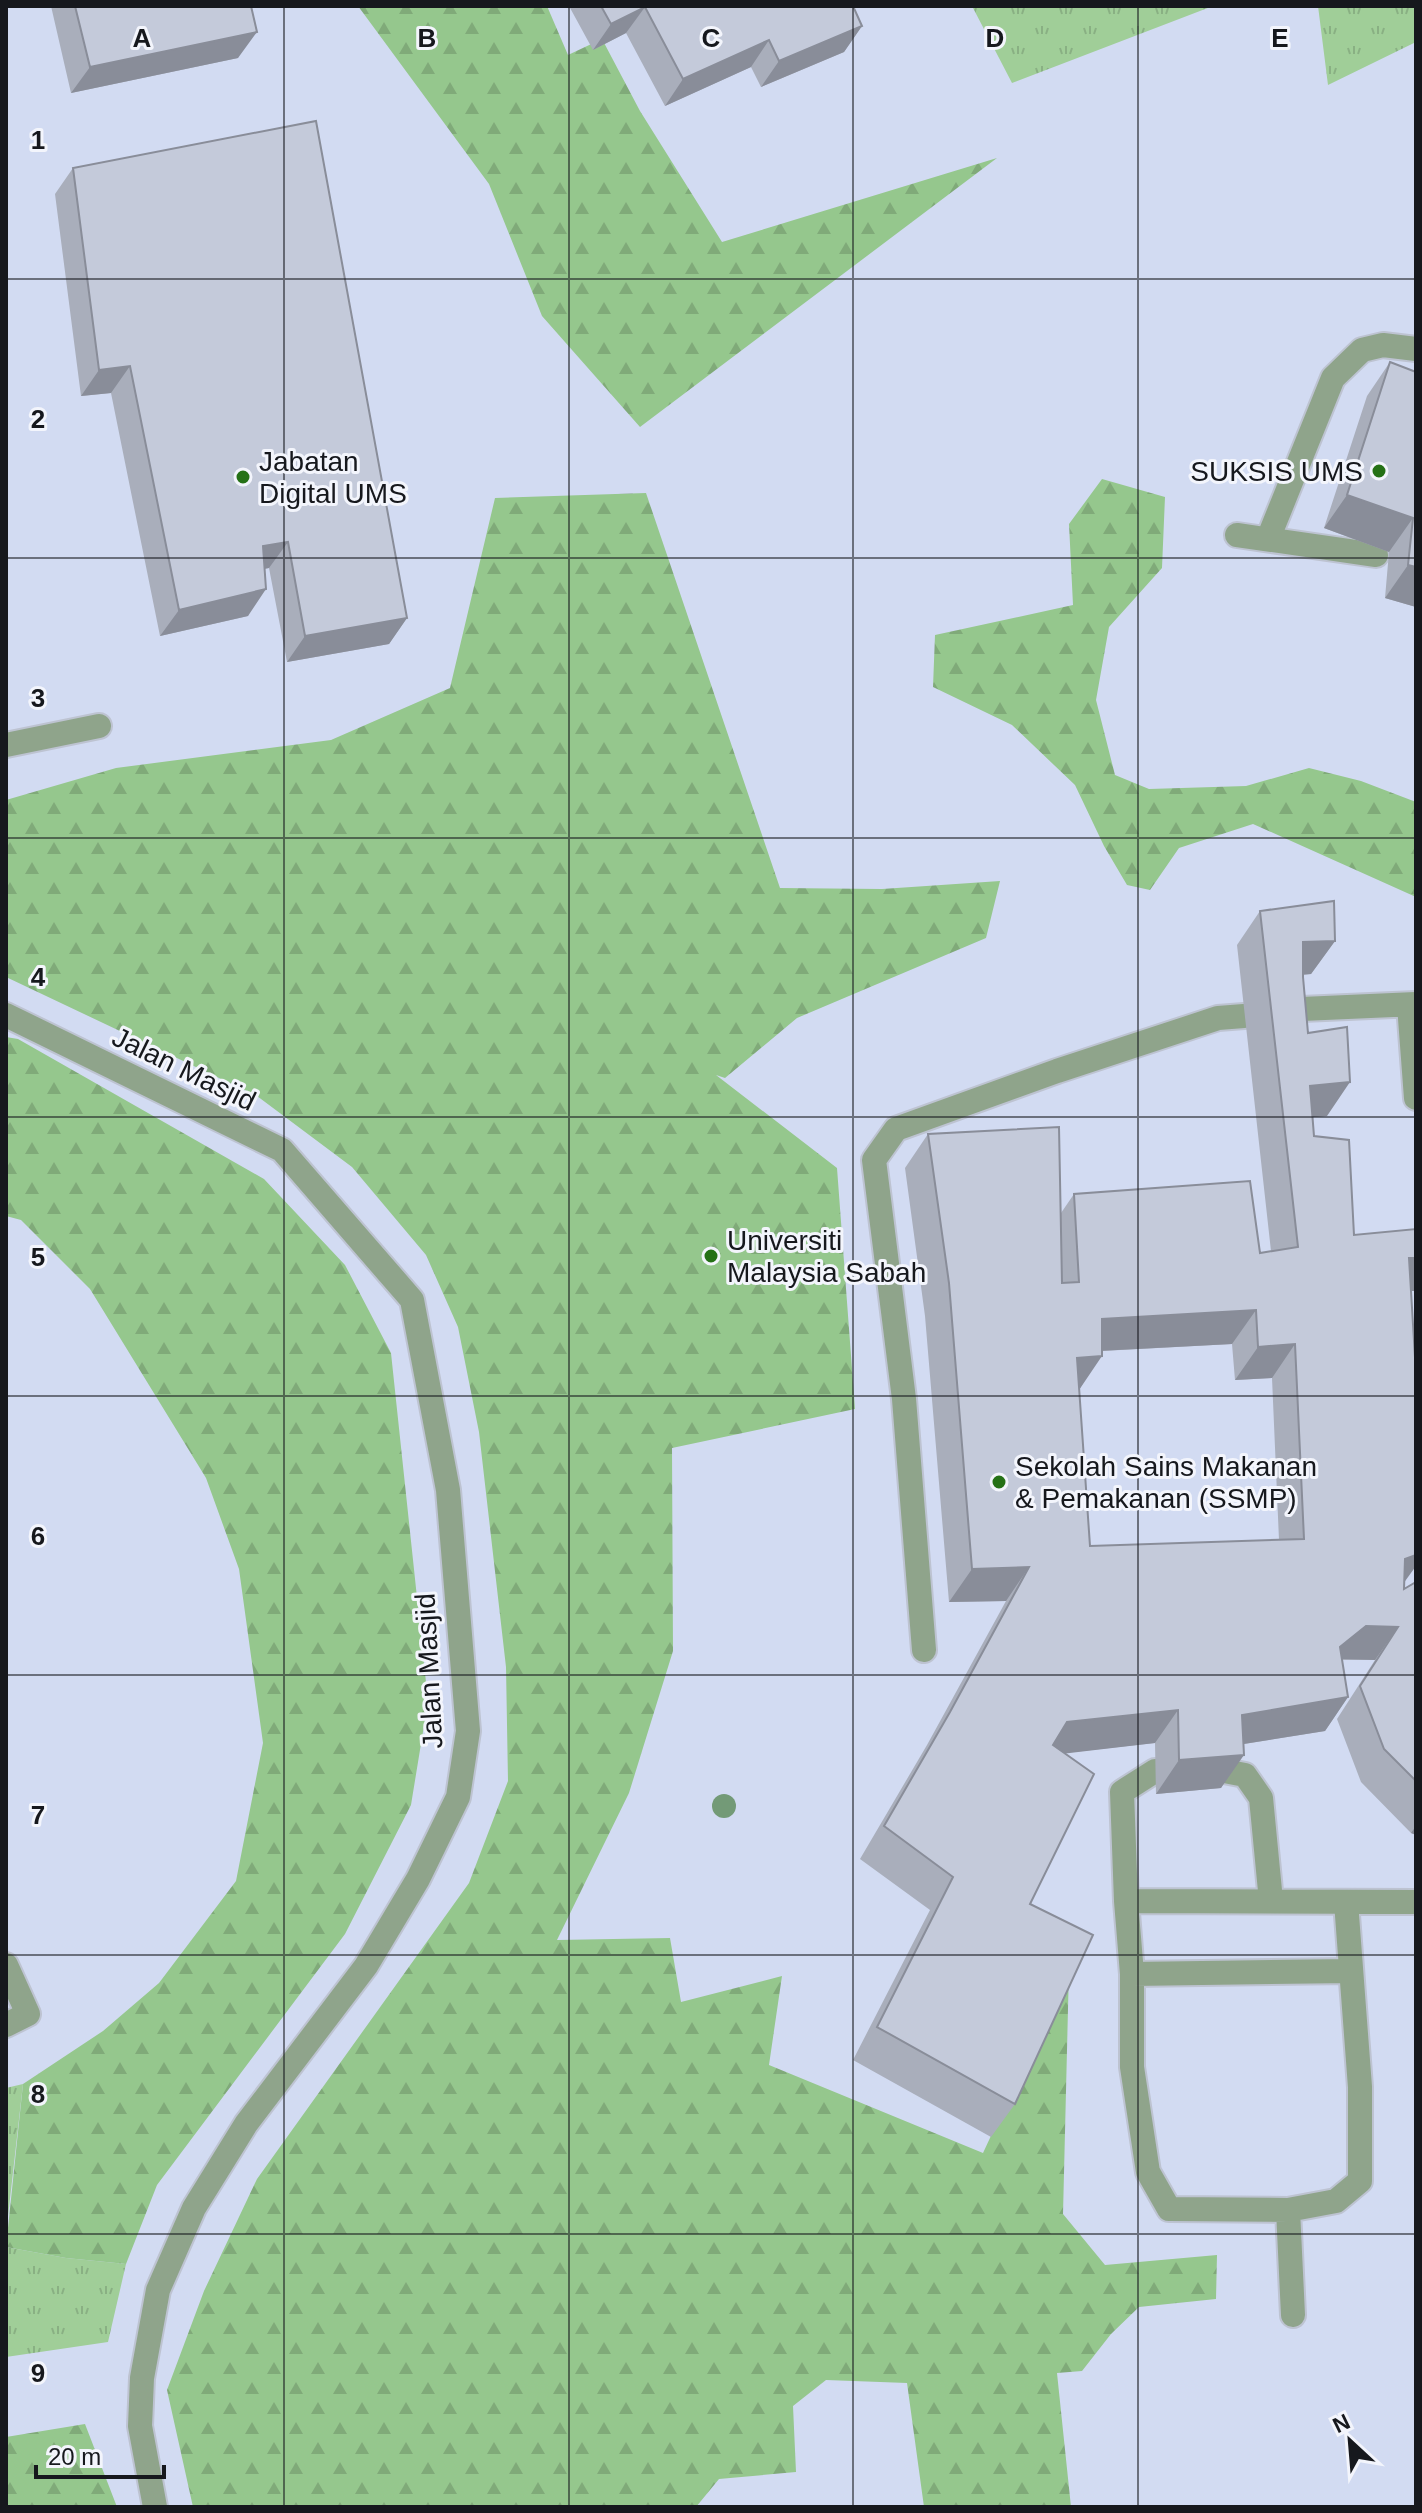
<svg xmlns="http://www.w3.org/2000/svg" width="1422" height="2513" font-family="Helvetica,sans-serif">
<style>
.built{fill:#d2dbf2}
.grass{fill:url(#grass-tufts)}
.forest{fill:url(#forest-firs)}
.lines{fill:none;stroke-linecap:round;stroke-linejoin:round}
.minor-casing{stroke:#bdc3d1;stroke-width:28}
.minor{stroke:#8fa48b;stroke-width:24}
.tree{fill:#739a77}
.wall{fill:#a9aebb;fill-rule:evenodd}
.shaded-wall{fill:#898d99}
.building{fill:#c4cada;stroke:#898d99;stroke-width:2;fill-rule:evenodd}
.grid{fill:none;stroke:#16181d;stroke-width:2;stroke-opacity:0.55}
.poi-dot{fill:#257116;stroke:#f3f5fc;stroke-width:3}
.labels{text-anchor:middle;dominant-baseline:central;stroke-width:6;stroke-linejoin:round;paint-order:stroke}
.poi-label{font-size:28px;fill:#16181d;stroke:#f3f5fc;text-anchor:start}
.street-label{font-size:28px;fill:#16181d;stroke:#f3f5fc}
.grid-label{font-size:26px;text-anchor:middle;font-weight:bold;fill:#16181d;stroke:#f3f5fc;stroke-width:6;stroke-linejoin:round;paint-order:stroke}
</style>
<defs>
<pattern id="grass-tufts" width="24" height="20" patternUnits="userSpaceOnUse" patternTransform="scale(2)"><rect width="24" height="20" fill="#a0ce98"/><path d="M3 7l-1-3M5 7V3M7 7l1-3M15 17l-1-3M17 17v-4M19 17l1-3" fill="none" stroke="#89b083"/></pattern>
<pattern id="forest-firs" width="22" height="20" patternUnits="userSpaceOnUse" patternTransform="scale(2)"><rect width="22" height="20" fill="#95c78d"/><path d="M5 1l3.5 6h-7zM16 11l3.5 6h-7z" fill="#80aa79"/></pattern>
</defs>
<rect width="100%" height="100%" fill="#e2e8f9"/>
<!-- built -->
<path class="built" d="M6,6h1410v2501h-1410z"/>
<!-- grass -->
<path class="grass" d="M972,6h241l-201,77z
M1318,6h98v36l-88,43z
M23,2084l-17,150v-146z
M6,2247l60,11 60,6 -18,78 -102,15z"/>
<!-- forest -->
<path class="forest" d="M358,6h189l21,49 34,-16 38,72 82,131 275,-84 -357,269 -98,-111 -53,-132z
M1102,479l63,18 -3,71 -53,59 -13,73 19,75 34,14 97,-3 63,-18 52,13 55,21 -2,38 2,1v56l-163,-73 -74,24 -29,42 -23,-5 -23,-39 -29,-61 -63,-60 -79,-38 2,-52 138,-30 -4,-81z
M646,493l134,395 102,1 118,-8 -14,57 -189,80 -72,60 -9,-3 121,93 18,241 -183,39 1,203 -44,142 -72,147 113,-2 11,64 101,-26 -13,89 214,88 86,-185 -6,246 42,51 112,-10 -1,44 -77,8 -28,27 -29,37 -25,2 14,134h-147l-17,-124 -81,-3 -33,26 3,66 -77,7 -23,28h-503l-26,-117 37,-99 53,-112 212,-296 39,-102 -2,-114 -27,-235 -21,-105 -32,-72 -74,-88 -95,-71 -251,-119v-177l110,-32 215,-28 119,-52 45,-190z
M6,1037l12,2 246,140 81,86 46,88 37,348 -17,104 -66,129 -188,251 -31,79 -60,-6 -60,-11 17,-163 80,-53 56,-48 77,-102 27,-138 -24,-174 -33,-91 -116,-189 -69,-69 -15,-4z
M85,2424l32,83h-111v-70z"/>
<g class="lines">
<!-- minor casing -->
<g class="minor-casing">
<path id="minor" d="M1237,535l139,20
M1268,539l65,-161 29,-28 21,-5 33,4
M6,745l93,-19
M1409,1005l7,93
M1279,1010l137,-6
M6,1015l276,135 130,150 36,190 20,241 -10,66 -40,82 -52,87 -120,158 -52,84 -36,82 -16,88 -2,48 15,81
M924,1650l-20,-251 -30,-239 22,-31 161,-58 161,-53 26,-2
M1219,1770l26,5 16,23 10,103
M1155,1771l-33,21 4,109 6,73v93l16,105 21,37 119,1 48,-9 24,-20v-94l-14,-185
M1126,1901l290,1
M6,1965l22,49 -22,11
M1132,1974l219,-3
M1288,2210l5,105"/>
</g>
<!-- minor -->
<use href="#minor" class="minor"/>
</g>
<!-- trees -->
<circle class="tree" cx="724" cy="1806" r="12"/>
<!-- wall -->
<path class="wall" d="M51,6h200l-13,52 -167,35z
M569,6h284l9,20 -18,26 -83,35 -10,-20 -86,39 -39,-73 -33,17z
M73,168l334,450 -18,26 -102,18 -18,-94 -5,1 -16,47 -88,20 -49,-243 -30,3 -26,-202z
M1390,362l26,10v235l-31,-9 4,-46 -65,-24 43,-132z
M1260,911l75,30 -24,33 -8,1 5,58 19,83 -15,1 2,19 40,99 62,56h-5l-7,298 12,-7v253l-5,-2 -50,-51 -24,-63 38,-59h-33l6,37 -23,34 -81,13 -23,44 -65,6 -1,-51 -91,10 -34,151 -15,200 -24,33 -138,-77 77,-150 -70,-51 67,-114 79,-144 -57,1 -24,-286 -20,-148 23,-34 133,79 13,-19 186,59 11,-2 -34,-306zM1232,1344l3,36 37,-2 7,162 -189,6 -11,-156 23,-39z"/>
<!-- shaded-wall -->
<path class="shaded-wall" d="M645,7l-19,26 -33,17 18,-26z
M862,26l-18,26 -83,35 18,-26z
M257,32l-19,26 -167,35 19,-26z
M769,40l-18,27 -86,39 18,-27z
M130,366l-19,27 -30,3 18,-26z
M1347,495l66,23 -24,34 -65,-24z
M288,542l-19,26 -25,4 19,-26z
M1408,565l8,2v40l-31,-9z
M266,589l-18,27 -88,20 19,-26z
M407,618l-18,26 -102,18 18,-26z
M1335,941l-24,33 -31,2 23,-34z
M1350,1082l-23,34 -40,3 23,-33z
M1409,1258h7v33h-30z
M1256,1310l-24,34 -153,8 23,-33z
M1295,1344l-23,34 -37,2 23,-33z
M1102,1356l-23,34 -2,-32z
M1416,1555v11l-13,18 2,-25z
M1029,1567l-23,34 -57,1 23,-33z
M1366,1626l32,1 -23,33 -33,-1 -2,-12z
M1348,1697l-23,34 -107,17 24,-33z
M1178,1710l-23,33 -111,13 23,-34z
M1244,1755l-23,33 -65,6 23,-34z
M1416,1826v9l-5,-2z"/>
<!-- building -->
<path class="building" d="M75,6h176l6,26 -167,35z
M601,6h252l9,20 -83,35 -10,-21 -86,39 -38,-72 -34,17z
M316,121l91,497 -102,18 -17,-94 -25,4 3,43 -87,21 -49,-244 -31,4 -26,-202z
M1390,362l26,10v195l-8,-2 5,-47 -66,-23z
M1334,901l1,40 -32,1v35l5,56 39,-6 3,55 -40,4 4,50 35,4 5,95 62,-6v29h-7l7,116v181l-11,4 -1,30 12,-7v199l-32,-32 -24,-63 38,-59 -32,-1 -26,21 8,50 -106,18 2,40 -65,5 -1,-50 -111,12 -14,23 41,29 -64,130 63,31 -78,169 -138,-77 76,-150 -69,-51 66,-114 79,-145 -57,2 -23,-286 -21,-149 131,-7 3,156 17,-1 -5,-88 176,-13 10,72 38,-6 -38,-336zM1256,1310l2,37 37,-3 9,195 -214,7 -13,-188 25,-2v-37z"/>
<!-- grid -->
<path class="grid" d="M284,6v2501M569,6v2501M853,6v2501M1138,6v2501M6,279h1410M6,558h1410M6,838h1410M6,1117h1410M6,1396h1410M6,1675h1410M6,1955h1410M6,2234h1410"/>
<!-- markers -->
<g class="poi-dot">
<circle cx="1379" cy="471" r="8"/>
<circle cx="243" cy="477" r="8"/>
<circle cx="711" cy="1256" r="8"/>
<circle cx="999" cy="1482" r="8"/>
</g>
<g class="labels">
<!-- poi labels -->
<g class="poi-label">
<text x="259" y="461">Jabatan<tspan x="259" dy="32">Digital UMS</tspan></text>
<text x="1363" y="471" text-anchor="end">SUKSIS UMS</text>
<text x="727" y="1240">Universiti<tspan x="727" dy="32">Malaysia Sabah</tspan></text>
<text x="1015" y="1466">Sekolah Sains Makanan<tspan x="1015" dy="32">&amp; Pemakanan (SSMP)</tspan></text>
</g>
<!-- street labels -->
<g class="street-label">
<text transform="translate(184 1069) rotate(26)">Jalan Masjid</text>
<text transform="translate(429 1671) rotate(-93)">Jalan Masjid</text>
</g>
</g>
<g class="grid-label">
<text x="142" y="47">A</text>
<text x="427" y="47">B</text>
<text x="711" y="47">C</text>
<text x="995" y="47">D</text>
<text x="1280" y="47">E</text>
<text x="38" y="149">1</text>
<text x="38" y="428">2</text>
<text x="38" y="707">3</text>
<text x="38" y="986">4</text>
<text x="38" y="1266">5</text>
<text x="38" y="1545">6</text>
<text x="38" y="1824">7</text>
<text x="38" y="2103">8</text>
<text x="38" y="2382">9</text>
</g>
<!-- border -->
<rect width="1422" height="2513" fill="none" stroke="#16181d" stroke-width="16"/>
<!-- north arrow -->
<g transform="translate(1350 2441) rotate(334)" stroke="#f3f5fc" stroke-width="6" paint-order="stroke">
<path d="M0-6L14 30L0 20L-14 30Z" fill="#16181d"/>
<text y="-12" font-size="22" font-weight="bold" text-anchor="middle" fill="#16181d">N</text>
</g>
<!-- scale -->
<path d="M36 2465v12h128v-12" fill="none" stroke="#16181d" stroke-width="4"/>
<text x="48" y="2465" font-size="24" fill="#16181d" stroke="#f3f5fc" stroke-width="6" paint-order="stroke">20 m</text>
</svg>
